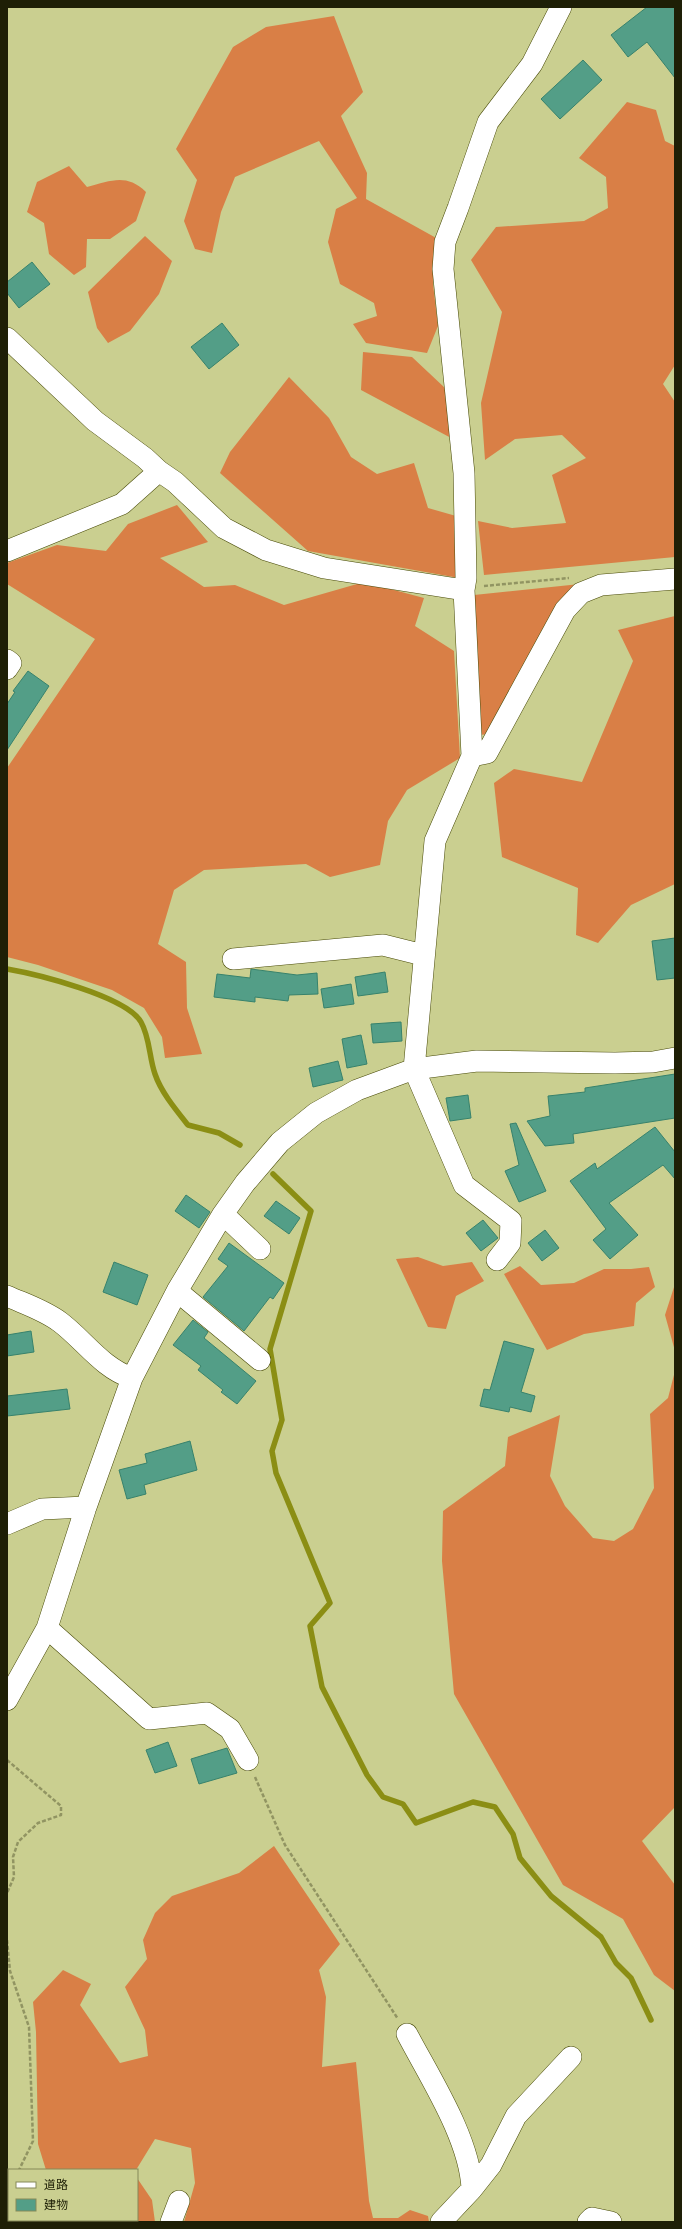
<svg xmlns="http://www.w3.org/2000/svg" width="682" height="2229" font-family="Signika,'Noto Sans JP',sans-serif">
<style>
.forest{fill:#d97f46}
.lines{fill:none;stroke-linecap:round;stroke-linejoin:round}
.stream{stroke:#8b8e14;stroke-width:5.5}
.building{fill:#539e87;stroke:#37826c}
.minor-casing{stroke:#484a07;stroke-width:22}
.path{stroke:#919462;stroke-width:2.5;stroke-dasharray:4 2;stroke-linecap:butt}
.minor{stroke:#fff;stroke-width:21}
</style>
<rect width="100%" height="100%" fill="#cacf90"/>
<!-- forest -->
<path class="forest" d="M334,16l29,76 -22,24 26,57 -1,26 72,40 -5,45 5,42 -11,27 -61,-10 -13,-19 24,-8 -3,-13 -34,-19 -12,-42 8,-33 21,-11 -38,-57 -84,36 -14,35 -9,41 -17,-4 -11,-28 13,-41 -21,-31 57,-102 33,-20z
M627,102l29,8 9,31 10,5v219l-12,19 12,18v155l-191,18 -6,-54 34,7 54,-5 -14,-48 34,-17 -24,-23 -47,4 -30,21 -4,-57 21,-91 -31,-52 25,-33 88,-6 24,-13 -2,-31 -27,-19z
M69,166l18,21c24,-6 39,-14 59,5l-10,29 -26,18h-23l-1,28 -12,8 -25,-21 -5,-31 -17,-11 10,-30z
M145,236l27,25 -13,33 -29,37 -22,12 -11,-15 -9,-36z
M363,352l49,5 33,31 8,51 -92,-49z
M289,377l40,41 22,39 26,17 37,-11 14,45 28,8 3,62 -151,-27 -88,-78 10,-21z
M177,505l31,37 -48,16 44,29 31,-2 49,20 80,-23 60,16 -9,28 39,25 6,107 -53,32 -19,31 -8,44 -50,12 -24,-13 -102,6 -30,20 -16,54 28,18 1,46 15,46 -37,4 -3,-21 -18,-29 -32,-18 -74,-25 -31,-8v-189l88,-129 -88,-55v-21l50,-18 49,6 22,-27z
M580,584l-28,28 -62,122 -11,1 -5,-140z
M675,616v268l-44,21 -33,38 -22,-8 2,-47 -76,-31 -8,-74 20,-14 68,13 51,-121 -15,-31z
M418,1257l25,9 29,-4 12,19 -28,15 -10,33 -18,-2 -32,-68z
M520,1266l21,19 33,-2 30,-14h27l18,-2 6,20 -19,16 -2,23 -50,8 -37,16 -43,-76z
M675,1284v67l-10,-36z
M675,1371v436l-33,34 33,44v106l-21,-16 -31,-56 -60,-34 -109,-191 -12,-133 1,-50 62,-45 3,-29 52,-22 -10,61 15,30 28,32 21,3 19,-12 21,-41 -4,-74 18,-16z
M274,1846l66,98 -21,26 7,27 -4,70 34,-5 13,139 4,17h25l12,-8 18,6 1,6h-245l11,-39 -4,-35 -36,-9 -19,31h-90l-8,-26 -2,-112 -3,-30 30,-32 28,14 -11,21 40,58 28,-7 -3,-26 -20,-43 22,-28 -4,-19 12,-27 17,-17 67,-23z
M137,2178l15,22 3,22h-101v-2h83z"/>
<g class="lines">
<!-- stream -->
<path class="stream" d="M7,969c29,5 119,27 134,53 9,16 8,35 14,52 6,18 21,36 33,51l31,8 21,12
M273,1174l38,37 -41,138 12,71 -10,31 4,22 54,130 -20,23 12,61 45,88 16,22 20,7 13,19 57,-21 22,5 18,27 7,24 31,38 50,41 15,26 15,15 20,42"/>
</g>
<!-- building -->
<path class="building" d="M647,7h28v71l-28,-36 -19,15 -17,-22z
M583,60l19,20 -42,39 -19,-20z
M32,262l18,22 -31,24 -12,-15v-11z
M222,323l17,22 -30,24 -18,-22z
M28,671l21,15 -42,64v-46l8,-12 -2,-1z
M675,938v40l-18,2 -5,-39z
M251,969l46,6 20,-2 1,21 -29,1 -1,6 -33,-4v5l-41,-5 3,-23 33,4z
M385,972l3,20 -30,4 -3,-19z
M351,984l3,20 -30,4 -3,-19z
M401,1022l1,19 -29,2 -2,-19z
M361,1035l6,29 -20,4 -5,-29z
M338,1061l5,19 -30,7 -4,-19z
M675,1074v44l-102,16 1,9 -29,3 -18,-25 23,-5 -2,-20 37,-4v-4z
M468,1095l3,23 -21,3 -4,-23z
M516,1123l30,68 -27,11 -14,-31 14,-6 -9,-41z
M655,1127l20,25v27l-12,-14 -54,38 29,32 -28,24 -17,-19 13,-11 -36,-48 25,-18 2,6z
M186,1195l24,17 -11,16 -24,-17z
M276,1201l24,17 -11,16 -25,-18z
M483,1220l15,18 -17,13 -15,-18z
M545,1230l14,18 -17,13 -14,-18z
M229,1243l55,40 -11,16 -3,-2 -26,34 -41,-34 25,-31 -10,-7z
M114,1262l34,13 -11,30 -34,-13z
M193,1320l15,12 -4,6 52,43 -19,23 -16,-12 2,-2 -25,-20 3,-4 -28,-21z
M31,1331l3,21 -27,4v-21z
M504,1341l30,8 -13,43 14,4 -4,16 -21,-5 -1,5 -29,-6 4,-17 6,1z
M67,1389l3,20 -63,7v-20z
M190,1441l7,29 -53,15 2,9 -19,5 -8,-29 28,-7 -2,-9z
M168,1742l9,24 -22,7 -9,-23z
M227,1748l10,25 -38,11 -8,-25z"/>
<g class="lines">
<!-- minor casing -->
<g class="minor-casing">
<path id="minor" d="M7,338l88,83 50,37 14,13 16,11 49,46 42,22 58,18 140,22
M7,551l115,-47 37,-33
M7,660l4,3 -4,6
M472,756l15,-3 78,-143 16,-17 20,-8 74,-6
M233,959l150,-14 40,10
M223,1214l37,35
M497,1260l13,-17 1,-22 -47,-36 -50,-116 21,-228 37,-85 -8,-166 2,-12 -2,-105 -21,-204 2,-27 13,-34 30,-86 44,-58 29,-57
M177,1291l83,69
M7,1296c18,8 37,14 53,26 24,18 42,46 72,56
M7,1524l35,-15 44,-2
M47,1628l102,91 58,-6 23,16 18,31
M7,1700l40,-72 39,-121 46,-129 45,-87 46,-77 22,-31 35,-41 36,-29 41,-23 57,-21 63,-8 138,2 38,-1 22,-4
M407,2034c23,44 63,105 65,155l-31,33
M472,2189l19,-24 25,-49 55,-59
M171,2222l8,-21
M588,2222l4,-4 19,4"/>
</g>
<!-- path -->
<path class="path" d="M484,586l85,-8
M7,1760l54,46v9l-23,8 -20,19 -5,15 1,20 -7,16
M255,1777l30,68 113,174
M7,1940l3,31 19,56 4,114 -14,29
M7,2204l2,-6"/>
<!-- minor -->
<use href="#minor" class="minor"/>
</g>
<!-- border -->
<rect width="682" height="2229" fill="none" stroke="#1e1f06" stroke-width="16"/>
<!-- legend -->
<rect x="8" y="2169" width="130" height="52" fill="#cacf90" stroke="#858959"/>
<rect x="16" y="2182" width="20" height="6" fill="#ffffff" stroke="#858959"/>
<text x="44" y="2189" font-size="12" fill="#1e1f06">道路</text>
<rect x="16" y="2199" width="20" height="12" fill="#539e87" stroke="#858959"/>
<text x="44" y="2209" font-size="12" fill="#1e1f06">建物</text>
</svg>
